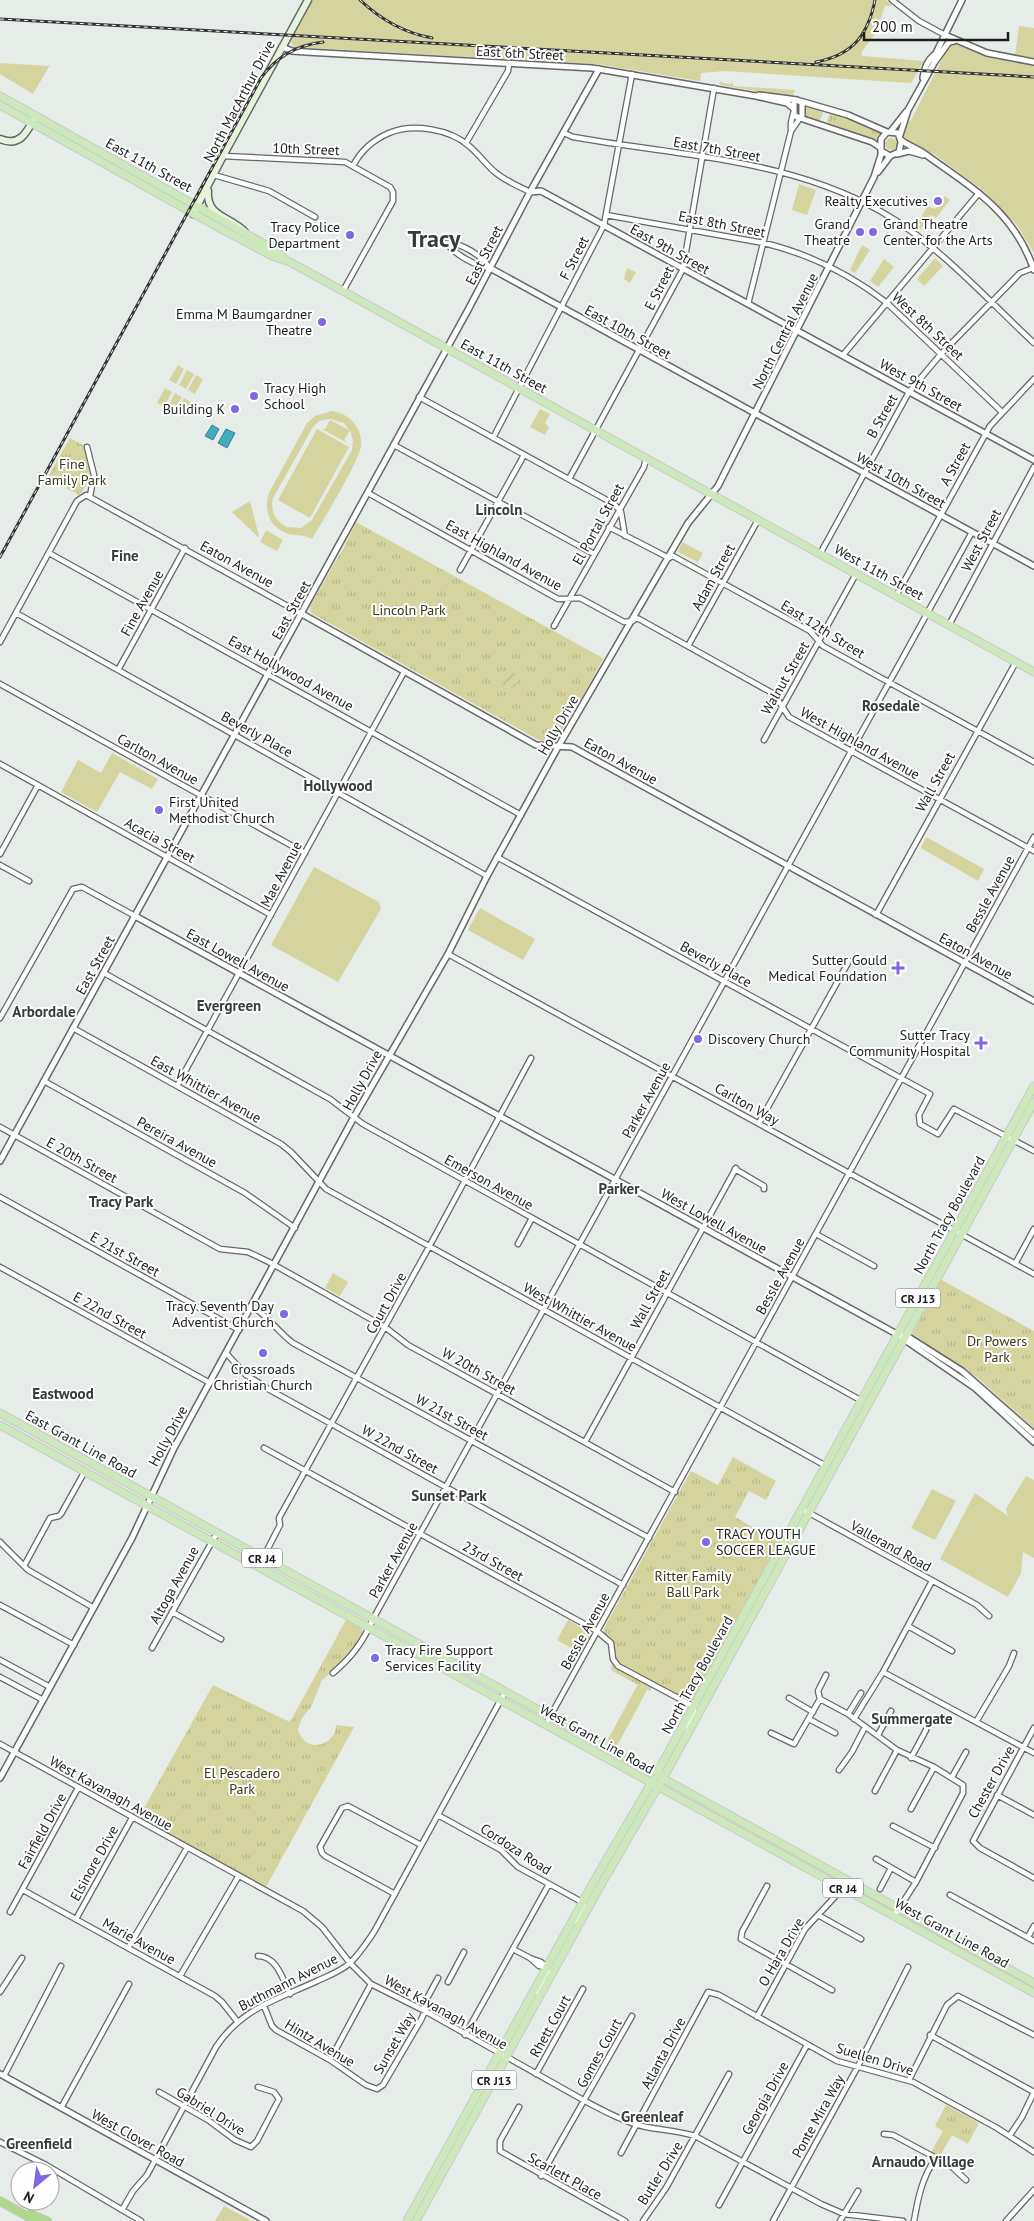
<svg xmlns="http://www.w3.org/2000/svg" width="1034" height="2221" font-family="'PT Sans',sans-serif">
<style>
.grass{fill:#d5d49e;fill-rule:evenodd}
.park{fill:url(#park-tufts)}
.garden{fill:url(#garden-furrows)}
.water{fill:#43abbe;stroke:#38818e}
.lines{fill:none;stroke-linecap:round;stroke-linejoin:round}
.minor-casing{stroke:#646966;stroke-width:7}
.tertiary-casing{stroke:#646966;stroke-width:8}
.secondary-casing{stroke:#646966;stroke-width:9}
.primary-casing{stroke:#c9c9c9;stroke-width:9}
.motorway-casing{stroke:#c9c9c9;stroke-width:10}
.minor{stroke:#fff;stroke-width:4.5}
.tertiary{stroke:#fff;stroke-width:5}
.secondary{stroke:#e6f4dd;stroke-width:6}
.primary{stroke:#cde8bb;stroke-width:7}
.motorway{stroke:#acd98d;stroke-width:8}
.rail-casing{stroke:#333634;stroke-width:3}
.rail{stroke:#fff;stroke-width:1;stroke-dasharray:4;stroke-linecap:butt}
.poi-dot{fill:#8167e2;stroke:#fff;stroke-width:2}
.labels{text-anchor:middle;dominant-baseline:central;stroke-width:4;stroke-linejoin:round;paint-order:stroke}
.shield{fill:#fff;stroke:#616262;stroke-width:1}
.shield-label{font-size:12px;font-weight:bold;fill:#1d1f1e}
.street-label{font-size:14px;fill:#1d1f1e;stroke:#fff}
.poi-label{font-size:14px;fill:#1d1f1e;stroke:#fff;text-anchor:end}
.park-label{font-size:14px;fill:#383716;stroke:#fff}
.neighbourhood-label{font-size:15px;font-weight:bold;fill:#383d3a;stroke:#fff}
.town-label{font-size:24px;font-weight:bold;fill:#383d3a;stroke:#fff}
</style>
<defs>
<pattern id="park-tufts" width="24" height="20" patternUnits="userSpaceOnUse" patternTransform="scale(1.25)"><rect width="24" height="20" fill="#d5d49e"/><path d="M3 7l-1-3M5 7V3M7 7l1-3M15 17l-1-3M17 17v-4M19 17l1-3" fill="none" stroke="#b6b688"/></pattern>
<pattern id="garden-furrows" width="10" height="10" patternUnits="userSpaceOnUse" patternTransform="scale(1.25)"><rect width="10" height="10" fill="#d5d49e"/><path d="M-1 1l2-2M0 10L10 0M9 11l2-2" fill="none" stroke="#b6b688"/></pattern>
</defs>
<rect width="100%" height="100%" fill="#e6ece8"/>
<!-- grass -->
<path class="grass" d="M313,0h573l6,6h-7l-9,26 -15,21 1,3 62,5 -13,22 -186,-12 -24,2 -1,8 -104,-17 -302,-17 -3,-6z
M1019,26l15,2v30l-19,-3z
M950,44h5l37,13 42,8v188l-17,-28 -33,-34 -49,-36 -28,-14 -4,-6 3,-12 5,-3z
M0,63l48,3 2,-1 -17,29 -33,-20z
M721,81l1,2 9,1 1,-3 1,5 62,4 -2,6h-7l-65,-11 -2,-2z
M885 144a6 6 0 1 1 12 0a6 6 0 1 1-12 0Z
M799,184l17,6 -9,25 -15,-5z
M945,196l5,4 -14,18 -5,-3 -11,15 -5,-4 13,-20 7,3z
M862,245l8,5 -15,23 -5,-3z
M935,258l8,8 -19,20 -7,-7z
M884,259l10,8 -16,20 -8,-6z
M627,268l9,4 -6,11 -6,-4z
M178,365l6,4 -8,15 -7,-4z
M187,370l7,4 -8,15 -7,-4z
M196,375l7,4 -8,15 -7,-4z
M165,388l7,4 -8,15 -7,-4z
M175,393l7,4 -9,15 -6,-4z
M184,398l7,4 -8,15 -7,-4z
M540,409l10,5 -5,9 4,4 -4,8 -15,-8z
M332,411c17,2 31,17 29,35 -3,18 -38,74 -49,93 -9,-5 -14,-3 -23,-5 -19,-5 -26,-24 -20,-41l38,-70 8,-7zM330,419l14,4 5,7 -19,-10 -5,9h-3l27,15 -5,-4 6,-10 3,11 -1,9 -40,70 -11,8 -14,-1c-12,-6 -17,-16 -14,-29l40,-71 6,-6z
M317,429l32,18 -39,71 -32,-18z
M250,501l9,35 -1,1 -26,-25z
M266,530l17,10 -6,11 -17,-9z
M682,542l21,11 -5,9 -20,-10z
M112,753l46,26 -6,10 -32,-17 -23,40 -36,-20 17,-32 23,13z
M926,837l58,32 -6,12 -57,-33z
M314,867l65,35 2,7 -43,73 -67,-37z
M480,908l55,31 -12,21 -55,-30z
M333,1273l15,9 -8,14 -15,-8z
M1026,1476l8,4v78l-11,-6 -2,21 -13,24 -68,-38 35,-66 33,23 -2,-7z
M932,1489l24,12 -21,39 -24,-12z
M568,1620l24,14 -11,19 -24,-13z
M638,1684l9,6 -30,56 -10,-5z
M224,2206l28,15h-37z"/>
<!-- park -->
<path class="park" d="M804,105l20,5 -4,10 -4,1 -11,-3z
M830,112l12,2 39,18 -3,10 -51,-18z
M70,438l13,7c6,20 12,34 -4,50l-28,-15 -2,-5z
M356,522l245,135 2,2 -23,42c-16,12 -16,50 -43,38l-226,-126 -1,-7 34,-59z
M940,1279l94,52v97l-55,-49 -67,-45z
M733,1457l43,24 -10,19 -17,-9 -14,26 45,26 -87,158 -4,-1 -3,5 -34,-19 -2,5 -38,-20 -3,-25 2,-7 -7,-6v-5l87,-157 27,14z
M346,1620l15,8 3,8 -20,26 -22,18 -11,27 -9,11 -4,11c6,26 38,17 38,-4l18,2 -88,160 -127,-70 74,-132 77,37z
M946,2105l33,18 -11,21 -16,-9 -12,21 -9,-4 12,-21 -8,-5z"/>
<!-- garden -->
<path class="garden" d="M502 680a8 8 0 1 1 16 0a8 8 0 1 1-16 0Z"/>
<!-- water -->
<path class="water" d="M212,425l7,4 -6,11 -8,-4z
M226,429l9,4 -8,15 -9,-5z"/>
<g class="lines">
<!-- minor casing -->
<g class="minor-casing">
<path id="minor" d="M892,0l27,21 26,14
M791,131v-8l2,-9
M564,133l9,4c107,19 227,22 322,83 51,33 94,81 139,123
M466,143l42,-72 1,-7
M223,156l122,6 45,25 3,5v9l-50,90
M353,166c8,-16 20,-26 36,-33 24,-10 61,-4 80,13 10,8 17,19 27,27 10,8 22,13 34,19
M214,175l55,16 46,26
M606,215l158,28c45,11 86,31 123,60l115,109
M446,243c15,-1 36,13 44,25
M446,243c10,12 29,23 44,25
M748,304l43,-173 9,-13
M843,355l136,-162
M419,397l195,107 7,8 4,24
M493,438l111,-213 28,-151
M394,445l200,109
M87,447l7,28 -4,21
M569,479l114,-210 31,-181
M368,493l190,106 22,-1 44,24 9,-1 2,-3 4,1 135,75 15,23 245,134
M609,527l60,31 4,-2 137,75 13,15 211,116
M49,553l472,262
M820,554l89,-162 32,-38 79,-81 13,-5
M460,570l64,-115
M896,596l94,-170 44,-47
M16,613l471,263
M949,625l85,-158
M554,626l90,-159 2,-9
M0,642l77,-141 9,-6 216,119
M688,646l70,-126
M118,670l67,-122
M0,684l305,169
M764,740l92,-166
M0,764l271,151
M0,854l38,-69
M497,857l433,237 -11,21 1,9 18,10 16,-25 80,42
M0,865l29,16
M876,915l140,-253
M448,954l586,320
M104,973l226,126 33,25 499,277
M0,1018l73,-129 9,-2 53,29
M73,1028l208,116 10,8 35,37 500,277
M44,1081l201,112 50,35
M177,1086l227,-414
M759,1123l90,-162
M0,1127l220,122 28,3 21,10 116,65 23,18 267,147
M735,1169l29,17v3
M0,1197l239,133
M816,1234l58,32
M518,1244l14,-26
M1015,1264l19,-35
M0,1267l210,116
M252,1306c16,10 26,26 41,37l356,195
M226,1353l20,22 24,15 353,195
M585,1442l151,-274
M264,1448l333,183 14,12 2,16 5,7 75,40c4,9 -6,16 -5,25
M802,1509l175,96 12,11
M0,1542l28,28 66,38
M263,1558l17,-33 -1,-7 150,-271 102,-189
M24,1566l26,-48 9,-2 2,-2 24,-43
M0,1605l74,40
M172,1612l49,27
M908,1626l44,25
M152,1648l65,-115
M0,1660l50,27
M883,1672l151,81
M333,1673c19,-16 30,-31 40,-54l599,-1087
M0,1677l43,23
M789,1698l24,14
M820,1699l28,15 49,36 37,17 29,18v8l-47,89 -22,34
M820,1699l-2,-8 8,-16
M848,1714l13,-21
M809,1719l26,14
M854,1719l29,-47 49,-91
M976,1722l33,-56 5,-13
M546,1724l488,-887
M1034,1728l-61,113 7,7 54,30
M771,1733l23,11 26,-45
M878,1735l13,-24
M0,1744l303,167 19,16 28,36 21,21 54,27 160,90c19,10 39,21 61,26 16,3 33,4 49,9l126,68 23,10 59,7
M911,1758l15,-28
M839,1770l13,-18 13,-25
M952,1777l14,-25
M875,1791l22,-41
M997,1795l37,20
M911,1809l23,-42
M438,1815l63,35 17,17 64,35 2,4 -7,16
M893,1826l42,22
M876,1859l40,23
M767,1886l-25,46 -1,7 91,51
M880,1889l11,-21
M23,1890l192,106 7,6 15,19
M395,1894l-70,-38 -3,-3 -2,-6 22,-39 6,-2 73,39
M950,1895l84,46
M10,1912l68,-124
M818,1915l43,24
M76,1919l56,-101
M1028,1937l6,-11
M128,1948l59,-100
M513,1949l17,9
M258,1956c19,0 25,24 32,38
M530,1958l11,4 5,5 -7,-1z
M180,1976l58,-99
M448,1982l16,-30
M0,1992l22,-34
M538,1993l10,-20 -2,-6
M264,2006l8,20 4,4 54,30 36,25 11,4 6,-4 38,-65 4,-9 -1,-7 14,-26
M757,2017l48,-88 38,-41 8,-6
M465,2035l84,-151
M930,2035l104,57 -12,25 -12,18
M330,2060l41,-76
M536,2074l47,-85
M4,2076l57,-110
M909,2080l38,-75 11,-9 76,39
M159,2092l49,28 27,20 16,7 6,-6 22,-42 -5,-7 -16,-5
M519,2107l-19,34v10l125,70
M61,2108l68,-124
M884,2134l9,1 58,31 15,14
M0,2142l46,23 95,56
M621,2153l87,-161 11,3 118,66 76,21 84,46 37,24
M541,2176l91,-160
M719,2205l88,-160
M122,2210l11,-19 14,-16 69,-128c26,-39 60,-47 101,-66 11,-5 25,-10 34,-19 9,-9 16,-20 23,-30l131,-240
M643,2221l23,-33 63,-114
M773,2221l84,-153 51,-101
M840,2221l18,-30
M914,2221c4,-23 8,-43 21,-62
M1006,2221l28,-31"/>
</g>
<!-- tertiary casing -->
<g class="tertiary-casing">
<path id="tertiary" d="M945,35l42,18 47,9
M282,47l10,4 14,1 286,16 164,28 31,7 6,5
M934,63l15,-21 5,-1
M923,78c1,-9 4,-17 11,-23
M759,95l38,5
M797,100l5,3v13l-3,2 -5,-3v-13z
M800,101l48,14 39,17
M800,118l72,24 9,6
M891,131l15,-19
M900,135l8,-25 26,-47 1,-8 27,-55
M901,140c7,6 16,8 24,14 48,35 88,56 109,116
M897,154l12,-3 14,4
M878,172l12,-16
M530,192l11,-1 493,269
M490,268l544,298
M302,614l234,131 36,2 462,254
M135,916l758,416 17,6 52,33 72,63
M0,1161l468,-851 62,-118 69,-123
M902,1338l73,50 59,54
M0,1778l132,-240 42,-90 180,-331 94,-163 39,-78 71,-129 130,-224 30,-37 156,-309 7,-22v-16l6,-7 11,1 3,9 -2,10 -9,4 -9,-5
M0,2074l266,147"/>
</g>
<!-- secondary casing -->
<g class="secondary-casing">
<path id="secondary" d="M0,139c19,8 26,-5 34,-20
M208,191c-2,26 22,25 37,41
M193,214l30,-58 85,-156"/>
</g>
<!-- primary casing -->
<g class="primary-casing">
<path id="primary" d="M0,96l275,154 9,8
M0,105l216,121 56,30 18,6 744,410
M0,1413l1034,570
M0,1425l1034,568
M407,2221l190,-345 61,-105 376,-685
M416,2221l182,-331 68,-117 368,-671"/>
</g>
<!-- motorway casing -->
<g class="motorway-casing">
<path id="motorway" d="M0,2201l36,20
M30,2214l17,7"/>
</g>
<!-- minor -->
<use href="#minor" class="minor"/>
<!-- tertiary -->
<use href="#tertiary" class="tertiary"/>
<!-- secondary -->
<use href="#secondary" class="secondary"/>
<!-- primary -->
<use href="#primary" class="primary"/>
<!-- motorway -->
<use href="#motorway" class="motorway"/>
<!-- rail casing -->
<g class="rail-casing">
<path id="rail" d="M360,0c20,19 44,33 72,38
M0,19l1034,58
M816,62c37,-7 52,-27 59,-62
M0,557l261,-479c15,-21 37,-33 62,-36"/>
</g>
<!-- rail -->
<use href="#rail" class="rail"/>
</g>
<!-- markers -->
<g class="poi-dot">
<circle cx="938" cy="201" r="5"/>
<circle cx="860" cy="232" r="5"/>
<circle cx="873" cy="232" r="5"/>
<circle cx="350" cy="235" r="5"/>
<circle cx="322" cy="322" r="5"/>
<circle cx="254" cy="396" r="5"/>
<circle cx="235" cy="409" r="5"/>
<circle cx="159" cy="810" r="5"/>
<path d="M895.5 960.5h5v5h5v5h-5v5h-5v-5h-5v-5h5z"/>
<circle cx="698" cy="1039" r="5"/>
<path d="M978.5 1035.5h5v5h5v5h-5v5h-5v-5h-5v-5h5z"/>
<circle cx="284" cy="1314" r="5"/>
<circle cx="263" cy="1353" r="5"/>
<circle cx="706" cy="1542" r="5"/>
<circle cx="375" cy="1658" r="5"/>
</g>
<g class="labels">
<!-- shield labels -->
<g class="shield">
<rect x="895.5" y="1288.5" width="45" height="19" rx="4"/>
<rect x="242" y="1548.5" width="40" height="19" rx="4"/>
<rect x="823" y="1878.5" width="40" height="19" rx="4"/>
<rect x="471.5" y="2070.5" width="45" height="19" rx="4"/>
</g>
<g class="shield-label">
<text x="918" y="1298">CR J13</text>
<text x="262" y="1558">CR J4</text>
<text x="843" y="1888">CR J4</text>
<text x="494" y="2080">CR J13</text>
</g>
<!-- street labels -->
<g class="street-label">
<text transform="translate(520 53) rotate(3)">East 6th Street</text>
<text transform="translate(239 101) rotate(-62)">North MacArthur Drive</text>
<text transform="translate(306 149) rotate(2)">10th Street</text>
<text transform="translate(717 149) rotate(10)">East 7th Street</text>
<text transform="translate(149 165) rotate(29)">East 11th Street</text>
<text transform="translate(722 224) rotate(11)">East 8th Street</text>
<text transform="translate(670 249) rotate(29)">East 9th Street</text>
<text transform="translate(484 255) rotate(-63)">East Street</text>
<text transform="translate(574 258) rotate(-63)">F Street</text>
<text transform="translate(659 288) rotate(-63)">E Street</text>
<text transform="translate(928 326) rotate(43)">West 8th Street</text>
<text transform="translate(785 331) rotate(-63)">North Central Avenue</text>
<text transform="translate(628 332) rotate(29)">East 10th Street</text>
<text transform="translate(504 366) rotate(29)">East 11th Street</text>
<text transform="translate(921 385) rotate(29)">West 9th Street</text>
<text transform="translate(882 416) rotate(-61)">B Street</text>
<text transform="translate(955 464) rotate(-61)">A Street</text>
<text transform="translate(901 480) rotate(29)">West 10th Street</text>
<text transform="translate(598 524) rotate(-61)">El Portal Street</text>
<text transform="translate(981 540) rotate(-62)">West Street</text>
<text transform="translate(504 555) rotate(29)">East Highland Avenue</text>
<text transform="translate(237 564) rotate(29)">Eaton Avenue</text>
<text transform="translate(879 572) rotate(29)">West 11th Street</text>
<text transform="translate(713 577) rotate(-61)">Adam Street</text>
<text transform="translate(142 603) rotate(-61)">Fine Avenue</text>
<text transform="translate(291 610) rotate(-61)">East Street</text>
<text transform="translate(823 629) rotate(32)">East 12th Street</text>
<text transform="translate(291 673) rotate(29)">East Hollywood Avenue</text>
<text transform="translate(785 678) rotate(-60)">Walnut Street</text>
<text transform="translate(558 725) rotate(-60)">Holly Drive</text>
<text transform="translate(257 734) rotate(29)">Beverly Place</text>
<text transform="translate(860 743) rotate(29)">West Highland Avenue</text>
<text transform="translate(158 759) rotate(29)">Carlton Avenue</text>
<text transform="translate(621 761) rotate(29)">Eaton Avenue</text>
<text transform="translate(935 782) rotate(-61)">Wall Street</text>
<text transform="translate(160 840) rotate(29)">Acacia Street</text>
<text transform="translate(281 874) rotate(-62)">Mae Avenue</text>
<text transform="translate(990 894) rotate(-61)">Bessle Avenue</text>
<text transform="translate(976 956) rotate(29)">Eaton Avenue</text>
<text transform="translate(238 960) rotate(29)">East Lowell Avenue</text>
<text transform="translate(716 964) rotate(29)">Beverly Place</text>
<text transform="translate(95 965) rotate(-61)">East Street</text>
<text transform="translate(362 1080) rotate(-61)">Holly Drive</text>
<text transform="translate(206 1089) rotate(29)">East Whittier Avenue</text>
<text transform="translate(646 1100) rotate(-61)">Parker Avenue</text>
<text transform="translate(747 1104) rotate(29)">Carlton Way</text>
<text transform="translate(177 1142) rotate(29)">Pereira Avenue</text>
<text transform="translate(82 1160) rotate(29)">E 20th Street</text>
<text transform="translate(489 1182) rotate(29)">Emerson Avenue</text>
<text transform="translate(949 1215) rotate(-61)">North Tracy Boulevard</text>
<text transform="translate(714 1221) rotate(29)">West Lowell Avenue</text>
<text transform="translate(125 1254) rotate(29)">E 21st Street</text>
<text transform="translate(780 1276) rotate(-61)">Bessle Avenue</text>
<text transform="translate(650 1299) rotate(-61)">Wall Street</text>
<text transform="translate(386 1303) rotate(-61)">Court Drive</text>
<text transform="translate(110 1315) rotate(29)">E 22nd Street</text>
<text transform="translate(580 1317) rotate(29)">West Whittier Avenue</text>
<text transform="translate(479 1371) rotate(29)">W 20th Street</text>
<text transform="translate(452 1417) rotate(29)">W 21st Street</text>
<text transform="translate(168 1436) rotate(-62)">Holly Drive</text>
<text transform="translate(81 1444) rotate(29)">East Grant Line Road</text>
<text transform="translate(400 1449) rotate(29)">W 22nd Street</text>
<text transform="translate(891 1546) rotate(29)">Vallerand Road</text>
<text transform="translate(393 1560) rotate(-61)">Parker Avenue</text>
<text transform="translate(493 1561) rotate(29)">23rd Street</text>
<text transform="translate(174 1585) rotate(-61)">Altoga Avenue</text>
<text transform="translate(585 1631) rotate(-61)">Bessle Avenue</text>
<text transform="translate(697 1675) rotate(-61)">North Tracy Boulevard</text>
<text transform="translate(597 1739) rotate(29)">West Grant Line Road</text>
<text transform="translate(991 1782) rotate(-61)">Chester Drive</text>
<text transform="translate(111 1793) rotate(29)">West Kavanagh Avenue</text>
<text transform="translate(42 1831) rotate(-61)">Fairfield Drive</text>
<text transform="translate(516 1849) rotate(33)">Cordoza Road</text>
<text transform="translate(94 1863) rotate(-61)">Elsinore Drive</text>
<text transform="translate(952 1933) rotate(29)">West Grant Line Road</text>
<text transform="translate(139 1941) rotate(29)">Marie Avenue</text>
<text transform="translate(781 1952) rotate(-60)">O Hara Drive</text>
<text transform="translate(288 1982) rotate(-27)">Buthmann Avenue</text>
<text transform="translate(446 2012) rotate(29)">West Kavanagh Avenue</text>
<text transform="translate(550 2026) rotate(-61)">Rhett Court</text>
<text transform="translate(320 2043) rotate(31)">Hintz Avenue</text>
<text transform="translate(394 2043) rotate(-60)">Sunset Way</text>
<text transform="translate(599 2053) rotate(-61)">Gomes Court</text>
<text transform="translate(663 2053) rotate(-62)">Atlanta Drive</text>
<text transform="translate(875 2059) rotate(17)">Suellen Drive</text>
<text transform="translate(765 2098) rotate(-61)">Georgia Drive</text>
<text transform="translate(211 2111) rotate(32)">Gabriel Drive</text>
<text transform="translate(818 2116) rotate(-61)">Ponte Mira Way</text>
<text transform="translate(138 2138) rotate(29)">West Clover Road</text>
<text transform="translate(660 2173) rotate(-58)">Butler Drive</text>
<text transform="translate(565 2176) rotate(29)">Scarlett Place</text>
</g>
<!-- poi labels -->
<g class="poi-label">
<text x="928" y="201">Realty Executives</text>
<text x="850" y="224">Grand<tspan x="850" dy="16">Theatre</tspan></text>
<text x="883" y="224" text-anchor="start">Grand Theatre<tspan x="883" dy="16">Center for the Arts</tspan></text>
<text x="340" y="227">Tracy Police<tspan x="340" dy="16">Department</tspan></text>
<text x="312" y="314">Emma M Baumgardner<tspan x="312" dy="16">Theatre</tspan></text>
<text x="264" y="388" text-anchor="start">Tracy High<tspan x="264" dy="16">School</tspan></text>
<text x="225" y="409">Building K</text>
<text x="169" y="802" text-anchor="start">First United<tspan x="169" dy="16">Methodist Church</tspan></text>
<text x="887" y="960">Sutter Gould<tspan x="887" dy="16">Medical Foundation</tspan></text>
<text x="970" y="1035">Sutter Tracy<tspan x="970" dy="16">Community Hospital</tspan></text>
<text x="708" y="1039" text-anchor="start">Discovery Church</text>
<text x="274" y="1306">Tracy Seventh Day<tspan x="274" dy="16">Adventist Church</tspan></text>
<text x="263" y="1369" text-anchor="middle">Crossroads<tspan x="263" dy="16">Christian Church</tspan></text>
<text x="716" y="1534" text-anchor="start">TRACY YOUTH<tspan x="716" dy="16">SOCCER LEAGUE</tspan></text>
<text x="385" y="1650" text-anchor="start">Tracy Fire Support<tspan x="385" dy="16">Services Facility</tspan></text>
</g>
<!-- park labels -->
<g class="park-label">
<text x="72" y="464">Fine<tspan x="72" dy="16">Family Park</tspan></text>
<text x="409" y="610">Lincoln Park</text>
<text x="997" y="1341">Dr Powers<tspan x="997" dy="16">Park</tspan></text>
<text x="693" y="1576">Ritter Family<tspan x="693" dy="16">Ball Park</tspan></text>
<text x="242" y="1773">El Pescadero<tspan x="242" dy="16">Park</tspan></text>
</g>
<!-- neighbourhood labels -->
<g class="neighbourhood-label">
<text x="499" y="509">Lincoln</text>
<text x="125" y="555">Fine</text>
<text x="891" y="705">Rosedale</text>
<text x="338" y="785">Hollywood</text>
<text x="229" y="1005">Evergreen</text>
<text x="44" y="1011">Arbordale</text>
<text x="619" y="1188">Parker</text>
<text x="121" y="1201">Tracy Park</text>
<text x="63" y="1393">Eastwood</text>
<text x="449" y="1495">Sunset Park</text>
<text x="912" y="1718">Summergate</text>
<text x="652" y="2116">Greenleaf</text>
<text x="39" y="2143">Greenfield</text>
<text x="923" y="2161">Arnaudo Village</text>
</g>
<!-- town labels -->
<g class="town-label">
<text x="434" y="238">Tracy</text>
</g>
</g>
<!-- north arrow -->
<g transform="translate(35 2186) rotate(209)"><circle r="24" fill="#ffffff" stroke="#a5a5a5"/>
<path d="M0-4L9 19L0 12L-9 19Z" fill="#8167e2"/>
<text y="-8" font-size="14" font-weight="bold" text-anchor="middle" fill="#1d1f1e">N</text>
</g>
<!-- scale -->
<path d="M864 32v8h144v-8" fill="none" stroke="#1d1f1e" stroke-width="2.5"/>
<text x="872" y="32" font-size="15" fill="#1d1f1e" stroke="#ffffff" stroke-width="4" paint-order="stroke">200 m</text>
</svg>
